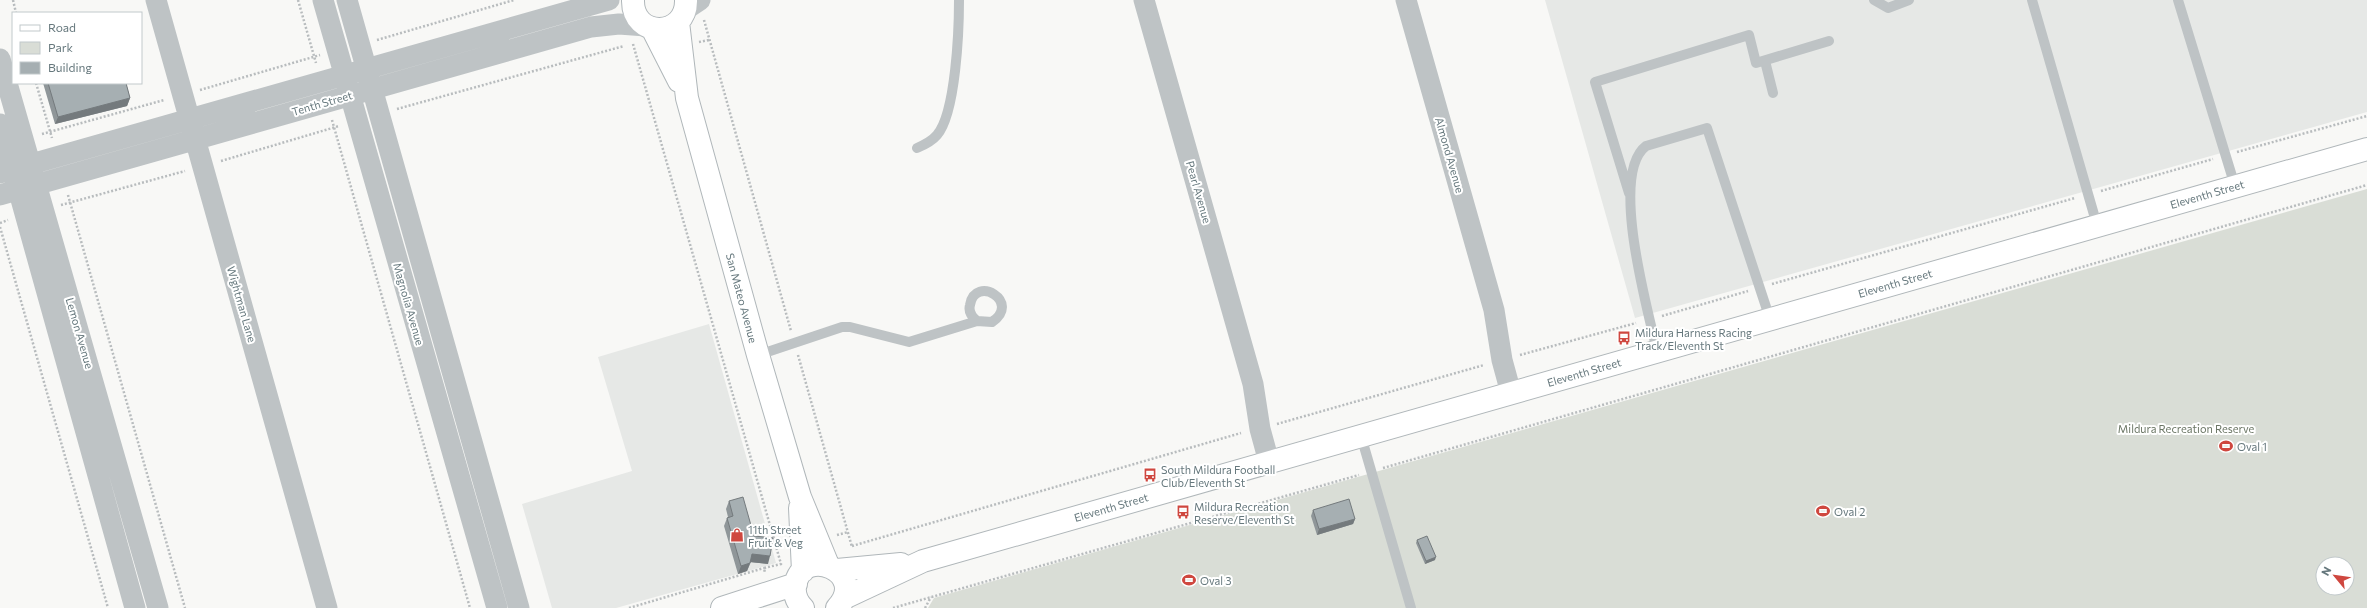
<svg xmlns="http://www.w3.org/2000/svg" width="2367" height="608" font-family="Commissioner,sans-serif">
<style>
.built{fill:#e6e8e6}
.green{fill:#d9ddd6;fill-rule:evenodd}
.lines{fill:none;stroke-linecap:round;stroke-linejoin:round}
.secondary-casing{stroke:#b0b7ba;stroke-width:24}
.path{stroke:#b8bcbe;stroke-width:2.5;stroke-dasharray:2 2;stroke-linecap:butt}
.lane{stroke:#bec3c5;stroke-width:10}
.street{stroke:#bec3c5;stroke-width:21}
.secondary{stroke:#fff;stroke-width:22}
.wall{fill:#8f9699}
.shaded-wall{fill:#747a7d}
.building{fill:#a6afb2;stroke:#747a7d}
.labels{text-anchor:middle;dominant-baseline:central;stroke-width:4;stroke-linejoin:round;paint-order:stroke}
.street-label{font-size:11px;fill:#66787d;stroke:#fff}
.poi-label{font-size:11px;fill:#66787d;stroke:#fff;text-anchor:start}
.park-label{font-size:11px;fill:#6b7665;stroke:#fff}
</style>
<rect width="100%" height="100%" fill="#f8f8f6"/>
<!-- built -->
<path class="built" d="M1545,0h822v112l-732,206z
M709,324l67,239 -160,45h-64l-30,-104 110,-33 -34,-114z"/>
<!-- green -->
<path class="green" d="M2367,189v419h-1439l6,-10zM2323,564h24v24h-24z"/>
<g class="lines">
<!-- secondary casing -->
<g class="secondary-casing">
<path id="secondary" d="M633,0c-1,39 54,38 53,0
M678,22l9,76 71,257 42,142 28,68
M652,28l27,53
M800,508l3,63
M837,570l64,-6
M844,598l79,-37 1444,-412
M722,608l74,-24
M803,608c-6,-6 -9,-14 -8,-22 7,-43 75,-13 42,22"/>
</g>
<!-- path -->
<path class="path" d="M13,0l3,13
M298,0l18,63
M704,20l87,311
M377,40l137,-40
M699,42l10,-2
M633,44l148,520 -17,4 1,5
M36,83l16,55
M200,90l120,-35
M397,109l227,-63
M332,120l138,488
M42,134l122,-34
M2237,152l130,-36
M221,161l118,-35
M2101,191l112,-32
M68,195l117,413
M61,205l124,-34
M0,223l8,-3
M0,227l108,381
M1772,284l303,-86
M1662,316l86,-25
M798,355l54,192
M1520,355l116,-32
M1277,424l207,-59
M1383,468l984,-283
M837,535l11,-3
M852,546l389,-113
M629,608l135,-40
M893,608l466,-133
M925,608l6,-11"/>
<!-- lane -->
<path class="lane" d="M1874,0l14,8 21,-8
M2032,0l65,225
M2178,0l57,186
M1765,61l8,32
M917,148c7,-3 15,-7 20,-13 19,-22 22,-106 22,-135
M1629,193l-34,-111 154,-47 7,28 73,-22
M1657,351c-9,-41 -48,-177 -11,-205l61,-18 63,191
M758,355l84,-28h8l59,15 68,-21 15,1c30,-20 -17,-48 -22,-17 -2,7 2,12 7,16
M1361,436l50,172"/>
<!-- street -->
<path class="street" d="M156,0l171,608
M323,0l174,608
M347,0l172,608
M1144,0l109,384 7,45 9,33
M1406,0l88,310 8,50 9,33
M685,10l15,-10
M0,59l158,549
M0,124l135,484
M0,173l609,-173
M0,195l591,-168 28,-3 27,2"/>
<!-- secondary -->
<use href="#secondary" class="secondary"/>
</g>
<!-- wall -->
<path class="wall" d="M43,83h83l4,15 -3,8 -72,18z
M729,501l25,35 14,28 -17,-2 -4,9 -9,3 -14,-48 3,-8 1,-1 -2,-8z
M1313,510l42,9 -2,5 -36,11 -6,-19z
M1417,540l18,20 -10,4 -9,-21z"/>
<!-- shaded-wall -->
<path class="shaded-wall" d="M130,98l-3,8 -72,18 3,-7z
M1355,519l-2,5 -36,11 2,-6z
M752,554l18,2 -2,8 -19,-2z
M1436,557l-1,3 -10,4 1,-3z
M750,563l-3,8 -9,3 3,-8z"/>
<!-- building -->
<path class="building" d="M48,83h78l4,15 -72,19z
M743,497l11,39 19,2 -3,18 -18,-2 -2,9 -9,3 -14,-48 6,-2 -4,-15z
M1349,499l6,20 -36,10 -6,-19z
M1427,536l9,21 -10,4 -9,-21z"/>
<!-- icons -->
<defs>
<g id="bus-bare" transform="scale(1.08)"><path d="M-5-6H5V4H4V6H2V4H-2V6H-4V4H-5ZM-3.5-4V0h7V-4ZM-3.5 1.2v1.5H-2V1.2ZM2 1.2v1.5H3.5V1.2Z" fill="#cf473f" stroke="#fff" stroke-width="2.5" paint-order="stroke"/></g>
<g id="stadium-bare" transform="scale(1.08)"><path d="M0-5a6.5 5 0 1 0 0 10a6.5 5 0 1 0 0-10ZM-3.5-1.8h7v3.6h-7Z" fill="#cf473f" stroke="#fff" stroke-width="2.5" paint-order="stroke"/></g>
<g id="shop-bare" transform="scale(1.08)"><path d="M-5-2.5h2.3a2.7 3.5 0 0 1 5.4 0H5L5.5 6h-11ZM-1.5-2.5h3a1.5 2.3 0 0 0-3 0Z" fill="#cf473f" stroke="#fff" stroke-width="2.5" paint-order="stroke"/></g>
</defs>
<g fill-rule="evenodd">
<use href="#bus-bare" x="1624" y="338"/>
<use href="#stadium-bare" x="2226" y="446"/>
<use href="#bus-bare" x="1150" y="475"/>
<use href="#stadium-bare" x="1823" y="511"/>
<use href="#bus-bare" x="1183" y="512"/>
<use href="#shop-bare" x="737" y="535"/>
<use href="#stadium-bare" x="1189" y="580"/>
</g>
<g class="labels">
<!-- street labels -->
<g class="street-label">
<text transform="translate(322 103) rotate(-16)">Tenth Street</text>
<text transform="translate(1450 155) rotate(74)">Almond Avenue</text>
<text transform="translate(1199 192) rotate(74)">Pearl Avenue</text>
<text transform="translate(2207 194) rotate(-16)">Eleventh Street</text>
<text transform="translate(1895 283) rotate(-16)">Eleventh Street</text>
<text transform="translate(742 298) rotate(75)">San Mateo Avenue</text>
<text transform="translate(242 304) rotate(74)">Wightman Lane</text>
<text transform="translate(409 304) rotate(74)">Magnolia Avenue</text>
<text transform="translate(80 333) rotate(74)">Lemon Avenue</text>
<text transform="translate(1584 372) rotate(-16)">Eleventh Street</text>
<text transform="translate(1111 507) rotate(-16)">Eleventh Street</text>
</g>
<!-- poi labels -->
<g class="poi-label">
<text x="1635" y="332">Mildura Harness Racing<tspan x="1635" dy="13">Track/Eleventh St</tspan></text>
<text x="2237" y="446">Oval 1</text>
<text x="1161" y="469">South Mildura Football<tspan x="1161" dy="13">Club/Eleventh St</tspan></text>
<text x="1194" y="506">Mildura Recreation<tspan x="1194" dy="13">Reserve/Eleventh St</tspan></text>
<text x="1834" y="511">Oval 2</text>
<text x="748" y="529">11th Street<tspan x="748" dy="13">Fruit &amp; Veg</tspan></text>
<text x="1200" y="580">Oval 3</text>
</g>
<!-- park labels -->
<g class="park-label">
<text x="2186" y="428">Mildura Recreation Reserve</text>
</g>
</g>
<!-- legend -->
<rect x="12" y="12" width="130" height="72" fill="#ffffff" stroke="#c2c9cb"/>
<rect x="20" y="25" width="20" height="6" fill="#ffffff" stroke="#c2c9cb"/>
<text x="48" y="32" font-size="12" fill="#66787d">Road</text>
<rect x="20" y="42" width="20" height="12" fill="#d9ddd6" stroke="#c2c9cb"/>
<text x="48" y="52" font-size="12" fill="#66787d">Park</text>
<rect x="20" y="62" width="20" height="12" fill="#a6afb2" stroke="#c2c9cb"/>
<text x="48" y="72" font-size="12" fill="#66787d">Building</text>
<!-- north arrow -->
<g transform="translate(2335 576) rotate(299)"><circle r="19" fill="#ffffff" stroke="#c2c9cb"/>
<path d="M0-3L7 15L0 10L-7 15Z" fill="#cf473f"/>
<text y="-6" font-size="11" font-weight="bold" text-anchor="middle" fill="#66787d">N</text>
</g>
</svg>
